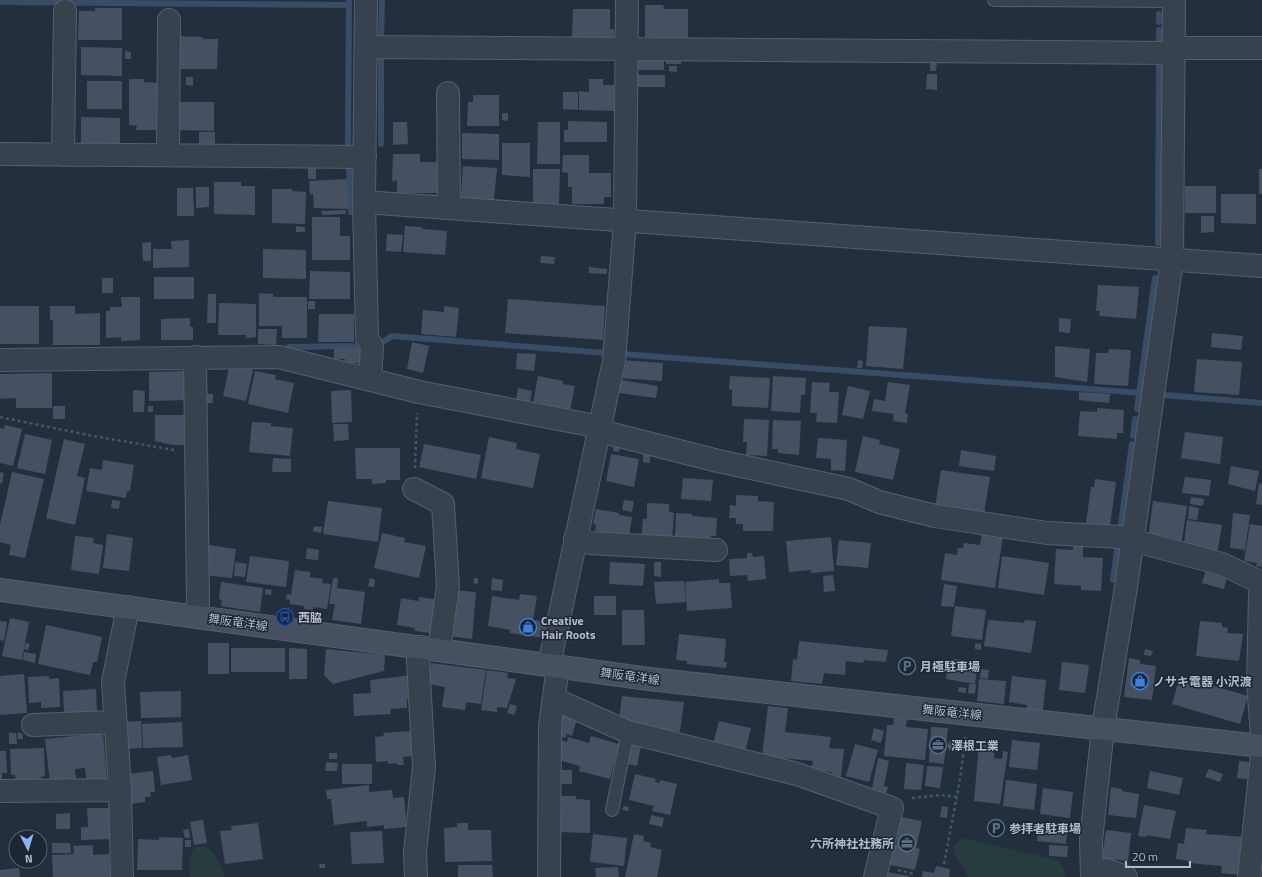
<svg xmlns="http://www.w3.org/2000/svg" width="1262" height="877" font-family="'Titillium Web','Noto Sans JP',sans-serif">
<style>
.green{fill:#263c3f}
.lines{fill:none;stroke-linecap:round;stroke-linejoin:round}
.stream{stroke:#394c67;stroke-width:6}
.building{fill:#455162}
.service-casing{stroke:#565f6c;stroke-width:14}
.minor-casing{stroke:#565f6c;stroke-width:24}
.tertiary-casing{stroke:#565f6c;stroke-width:24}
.secondary-casing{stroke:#565f6c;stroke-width:24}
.path{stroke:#44595c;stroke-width:2.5;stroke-dasharray:3 3;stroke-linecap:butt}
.service{stroke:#38414e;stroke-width:12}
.minor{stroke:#38414e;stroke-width:22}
.tertiary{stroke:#38414e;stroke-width:22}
.secondary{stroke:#465061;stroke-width:22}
.tree{fill:#4b6a5d}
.labels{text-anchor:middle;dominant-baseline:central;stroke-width:3;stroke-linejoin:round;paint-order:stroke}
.poi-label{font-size:12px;font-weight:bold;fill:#b4bcc9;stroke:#1d2633;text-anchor:start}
.street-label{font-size:12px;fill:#b4bcc9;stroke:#1d2633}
</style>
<rect width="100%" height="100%" fill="#242f3e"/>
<!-- green -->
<path class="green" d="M963,839h5l89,21 6,7 3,10h-98c-1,-11 -29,-29 -5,-38z
M196,847h11c9,8 15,19 18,30h-35c0,-9 -2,-25 6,-30z"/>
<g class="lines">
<!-- stream -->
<path class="stream" d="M0,2l349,3
M1159,22v-8
M1159,30v11
M381,42l1,-42
M381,144v-92
M348,147l1,-147
M349,166l2,46
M1158,243l1,-179
M377,346l15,-10 214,17
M289,347l69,-1v-2
M622,354l520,39
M1164,395l98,8
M1137,409l18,-131
M1133,436l2,-17
M1120,531l12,-87
M1113,580l5,-36"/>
</g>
<!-- building -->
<path class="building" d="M645,5h19l-1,4h25v29l-43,-1z
M95,8h27v32h-44l1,-29h16z
M573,9h37v20h4v13l-42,-4z
M173,36l30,1v2h15l-1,30h-37v-3h-7z
M81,47l41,1v28l-41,-1z
M125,51l6,1v7h-6z
M637,54h27v16h-27z
M666,54h15v10h-15z
M930,63h7l-1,8h-6z
M669,66h8v6l-8,-1z
M927,74h10v16l-11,-1z
M635,75h30v12h-30z
M186,77h7v9l-7,-1z
M129,79h15v3l18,1 -1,47h-25l1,-4 -8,-1z
M589,79h14v6h11v26l-35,-1v-19l10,1z
M87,81h35v28h-35z
M563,92h15v18l-15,-1z
M473,95h26v31h-32l1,-24h5z
M175,102h39v29l-39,-1z
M502,113h6v8l-6,-1z
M81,117l39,1v26h-39z
M568,121l39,1v20h-43v-12h4z
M393,122h14l1,22 -15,1z
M538,122h22v42h-23z
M199,132h16v15h-16z
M462,133l37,1v26l-37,-1z
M502,143h28v34l-28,-2z
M393,154h27v8h18v31h-41v-13l-5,1z
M563,155h26v18h22v24h-7v7h-32v-17h-4v-14l-6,-1z
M308,166h8v13h-8z
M463,166l34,2 -3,32 -33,-3z
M533,169h27l-1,35h-26z
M1259,169h3v25h-3z
M347,179l2,30 -35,-1 -1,-14h-3l-1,-13z
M214,182h27v4h14v29l-41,-1z
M1185,186h31v27h-31z
M196,187h13v20l-13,1z
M177,188h16l1,28h-17z
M272,189h20v2l14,1 -1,32 -33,-1z
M1221,194h35v30l-35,-1z
M346,210v4l-24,1 -1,-4z
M1201,216h13v16l-13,1z
M312,217h28v19h10v24h-38z
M296,226l9,1v5h-9z
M405,226l17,1v2l25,2 -2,24 -42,-3z
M387,234l16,1 -2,17 -15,-1z
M189,240v27l-36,1v-19h19l-1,-8z
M151,242v19h-8l-1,-18z
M263,249l43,1v29l-43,-1z
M541,256l14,1 -1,7 -14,-1z
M589,267l18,2v5l-18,-1z
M310,271l40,1v27h-41z
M154,277h40v22h-40z
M102,278h11v15h-11z
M1098,285l41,2 -3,32 -37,-3 1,-5h-4z
M259,293l14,1v3h34v41h-25v-12h-23z
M208,294h8v29h-9z
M121,297h19v43l-19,1v-4l-15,1v-27h4v-4h12z
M508,299l97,7 -2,34 -98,-7z
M308,301h7v8h-7z
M219,303l37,1v33l-10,1v-3h-28z
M0,306h39v38h-39z
M50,306h25v8l25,-1v32h-47v-25h-3z
M444,306l15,2 -3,29 -35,-3 2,-24 21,2z
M319,314h35v28h-36z
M190,318v9h3v13h-32v-21z
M1059,318l12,1 -1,14 -11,-1z
M869,326l38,2 -4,41 -37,-3z
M258,329h19l-1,16 -18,-1z
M1212,333l31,3 -2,14 -30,-3z
M412,342l17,4 -6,27 -16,-4z
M1055,346l35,3 -3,33 -32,-5z
M334,348h31v15h-20v-4h-11z
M1109,349l22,1 -3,36 -34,-2 2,-31h12z
M517,353l19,1 -2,17 -18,-2z
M1197,359l45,3 -3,33 -45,-3z
M621,360l42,3 -1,18 -43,-3z
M858,360l5,1 -1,7h-5z
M230,364l23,6 -7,31 -23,-5z
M187,371l1,29 -39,1v-29z
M255,371l21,4 -1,4 19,4 -6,30 -40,-9z
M52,373v35h-36v-10l-16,1v-25z
M538,376l25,5v3l12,2 -5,24 -37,-7z
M730,376l40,2 -2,30 -36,-2v-16l-3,-1z
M773,376l33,2 -1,17h-4l-1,18 -29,-2z
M621,380l37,6 -2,12 -37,-5z
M812,382l18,1 -1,9h10l-2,31 -21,-1 1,-9h-7z
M888,382l22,3 -5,28 3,1 -1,9 -14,-2 1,-7 -22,-3 2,-12 11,2z
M848,386l22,5 -7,28 -21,-4z
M518,388l14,3 -2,11 -14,-3z
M133,390l12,1 -1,21h-11z
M351,390l1,32 -20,1 -1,-32z
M1079,392l31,2 -1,9 -30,-3z
M205,394h8v9h-8z
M53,406h12v13h-12z
M148,406h5v6h-5z
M1097,408l27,2 -1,23h-6v6l-39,-3 2,-25 17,1z
M155,415h35v30h-18l-17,-4z
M744,419l25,1 -2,36 -21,-1 1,-13h-4z
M773,420l28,1 -2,34 -21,-2v-4h-6z
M252,422l19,1v3l22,2 -3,28 -41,-4z
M333,424h15l1,16 -15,1z
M5,425l17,4 -9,37 -13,-3v-35l4,1z
M1185,432l38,5 -3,27 -39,-6z
M25,434l27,6 -7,34 -28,-6z
M863,436l17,4 -1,4 21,5 -7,31 -38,-8z
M489,437l28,6 -1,6 24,5 -7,34 -52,-10z
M818,438l29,2 -2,31 -14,-1v-11l-15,-1z
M64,439l21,5 -8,32 8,2 -10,47 -29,-7z
M424,444l57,11 -5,24 -57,-12z
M614,444l6,1 -1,7 -6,-1z
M355,448h45v32h-14v3l-14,1v-5h-16z
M961,450l35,6 -2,15 -35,-5z
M611,454l28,5 -5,28 -28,-6z
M643,454l7,1v8l-7,-1z
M273,458l18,1v13h-19z
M103,460l31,5 -4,26h-3l-1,7 -40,-7 4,-23 12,2z
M1231,466l28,5 -4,20 -27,-7z
M941,470l49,7 -6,37 -49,-7z
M0,472l4,1 -2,11 -2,-1z
M12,472l32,7 -19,79 -16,-3 2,-10 -11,-3v-17z
M1185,477l26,3 -2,16 -27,-3z
M683,478l30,2 -2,21 -30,-2z
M1095,479l21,3 -6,44 -24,-3 5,-36h3z
M1259,483l3,1v21l-6,-1z
M736,495l22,1v5l16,1 -1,29h-30v-7h-7v-6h-7l1,-13 6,1z
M1191,497l13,2 -1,7 -13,-2z
M112,500l8,1 -1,8 -8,-1z
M624,500l10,1 -2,11 -10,-2z
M328,501l54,7 -4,34 -55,-8z
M1153,501l34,5 -6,41 -33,-8z
M647,503l22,1v8l5,1 -2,27 -31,-1 2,-20h4z
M1189,506l10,2 -2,12 -9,-1z
M596,509l23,4v2l13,2 -3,20 -34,-6 1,-6 -3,-1z
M676,513l16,1v2l25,2 -1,18h-5v9l-36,-8z
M1233,513l17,2 -5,35 -15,-2z
M1187,520l35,5 -5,30 -34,-5z
M1250,524l12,2v41l-6,-1 1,-3 -13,-2z
M314,526l8,1 -1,6 -8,-2z
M382,533l23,5 -1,4 22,4 -7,32 -45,-10z
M982,533l21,4 -8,51 -54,-8 4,-27 12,2 1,-7h5l1,-5 16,2z
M107,534l26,4 -4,33 -26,-3z
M75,536l19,2 -1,5 10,2 -4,29 -28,-4z
M831,537l3,34 -23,2v-3l-22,2 -3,-31z
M839,540l32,3 -3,25 -32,-3z
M209,545l27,4 -4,29 -27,-3z
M1073,546l10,1v10l20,1 -2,33 -20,-1v-4l-27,-2 2,-35 17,1z
M307,548l12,2 -1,10 -12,-1z
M747,553h5l1,4 11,-1 2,23 -18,2 -1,-6 -17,1 -1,-17 18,-1z
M250,556l39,5 -3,26 -40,-5z
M1002,556l47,7 -5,32 -46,-7z
M235,562l12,2 -2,13 -11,-1z
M610,562l35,2 -2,22 -34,-2z
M654,562h7v15l-7,-1z
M1207,566l21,6 -4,17 -22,-6z
M295,570l15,2v5l13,2 -1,4 9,1 -4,25 -14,-2v3l-9,-1v-3l-14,-2v-4l-4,-1 1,-5 4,1z
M833,575l2,16 -11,1 -1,-16z
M333,578h5l-1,10 28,4 -4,32 -29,-4 3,-16h-6z
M370,578l5,2 -1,7 -6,-1z
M474,578h4v6l-5,-1z
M492,578l11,2 -1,11 -11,-1z
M719,579v4h11l2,25 -45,3 -2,-29z
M684,581l2,21 -30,2 -2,-22z
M221,582l42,6 -3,24 -39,-6 1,-6 -3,-1z
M944,584l13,2 -3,21 -13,-1z
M265,589l7,1 -1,5 -6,-1z
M452,590l24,2 -4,47 -24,-3z
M520,594l17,2 -4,24 14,2 -3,16 -34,-5v-3l-22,-4 4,-30 27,4z
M594,596h22v19h-22z
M419,597l20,3 -4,31 -5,-1v3l-15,-2v-3l-18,-3 4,-27 17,3z
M955,606l31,4 -4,30 -31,-4z
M622,610h22l1,35h-23z
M10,618l19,4 -7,38 -20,-4z
M988,620l36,3 1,-3 11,1 -5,32 -47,-7z
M0,621l7,1 -3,19 -4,-1z
M1200,621l22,2v4l6,1 -1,5 16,1 -4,27 -43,-5z
M46,625l56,12 -5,25h-4l-3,13 -52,-11z
M679,634l47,5 -2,23h3l-1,6 -39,-4v-3l-11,-1z
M799,641l89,9 -2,12 -22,-2 -1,3 -17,-2 -1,14 -21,-2 -2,11 -31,-3 2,-22 4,1z
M26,643l4,1 -2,6 -4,-1z
M208,643h21v31h-21z
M975,643l6,1v6l-6,-1z
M231,648h54v24h-54z
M289,648l18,1v30h-18z
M326,649l59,6 -1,16 -51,13 -9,-9z
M1145,649l8,2 -2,5 -7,-1z
M24,652l12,2 -1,9 -12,-3z
M1129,658l11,2v4l16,2 -4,34 -28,-3z
M953,659l25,3 -3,22 -29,-5 2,-19h5z
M1062,662l27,3 -4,28 -26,-3z
M431,663l55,7 -5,34 -15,-2 4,-31 -5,39 -23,-3 3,-20 -17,-3z
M981,669l8,1 -1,9 -8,-1z
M487,670l21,3 -1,5 9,1 -9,29 -10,-1v5l-16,-2z
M24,674l3,39 -27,2v-39z
M413,675l1,23 -7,1v9l-17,1 1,5 -37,2 -1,-22 18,-1 -1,-13z
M49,676v3l10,-1 1,29 -19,1v-6l-12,1 -1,-26z
M1012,676l34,4 -3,30 -17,-1 1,-4 -18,-3z
M1180,676l68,20 -8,28 -68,-20z
M979,679l27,2 -2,23 -27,-3z
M969,684h7l-1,10 -7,-1z
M959,687l7,1v5l-8,-1z
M96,689l1,24 -22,1 -1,-2h-10l-1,-21z
M181,691v26l-40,1 -1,-26z
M622,696l62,6 -4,30 -43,-5v-4l-18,-3z
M510,704l7,2 -3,9 -7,-2z
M768,706l20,2 -3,24 46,5 -2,11 15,1 -3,28 -10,-1 1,-4 -21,-2 2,-9 -51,-5z
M560,711l18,4 -6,21 -5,-2 -2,4 -12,-3z
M894,718l13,1 -1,8 22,2 -3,31 -41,-4 3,-31h6z
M141,721l1,27 -19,1 -1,-27z
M719,721l32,7 -6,24 -32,-8z
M182,722l1,25 -40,1 -1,-24z
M931,727l17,1 -4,36 -15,-2z
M874,728l10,3 -3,12 -10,-3z
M412,731l2,25 -11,1 1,8h-7v-2l-9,1v-3l-12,1 -1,-25 9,-1 -1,-3z
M9,733h7l1,11h-8z
M17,733h5l1,6h-5z
M103,733l4,46h-4v4l-16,2 -2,-17 -10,1 1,11 -26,2 -5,-43z
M591,736l28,8 -9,35 -31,-8 1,-5 -25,-7 5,-19 7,2 1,-5 21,6z
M631,739l11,2 -5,25 -11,-2z
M1012,740l28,3 -3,27 -28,-3z
M855,744l23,6 -9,32 -23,-6z
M979,744l16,2 -1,12 8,1 1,-8 5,1 -8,52 -26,-3z
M44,748l1,28 -4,1v3l-25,2 -1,-7h-4l-1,-26z
M0,751h6l1,22h-5v8h-2z
M329,753h8v6h-8z
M171,755l1,3 16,-3 4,25 -31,5 -4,-28z
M878,758l11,3 -5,25 4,1 -3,10 -14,-3z
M1239,761l10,1 -1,17 -11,-1z
M326,762l12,1 -1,8h-12z
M906,763l18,2 -3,25 -17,-1z
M342,764h30v20h-30z
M927,766l16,1 -3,21 -15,-2z
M1209,769l14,5 -3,8 -15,-5z
M556,770h16v14h-16z
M153,771l2,21h-5l1,5h-6v5l-16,2 -3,-30z
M1150,771l33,7 -4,17 -32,-7z
M635,774l21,5 -1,3 5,1v-3l17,4 -7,31 -18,-4 2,-5 -25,-6z
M1006,780l31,4 -3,26 -31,-4z
M369,785v7l23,-2 1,8 11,-1 3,30 -23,2v-4l-17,2v-6l-33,4 -3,-26h-4l-1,-9z
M1111,787l11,2v2l17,3 -3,24 -28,-3z
M1043,788l30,4 -3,26 -30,-4z
M557,796h19v3l14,1v33l-33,-1z
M1144,805l32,6 -6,28 -24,-4v2l-8,-1z
M624,806l5,1 -1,4 -6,-1z
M942,806l6,1 -1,11 -7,-1z
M87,808h26l1,31 -33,1v-13h7z
M70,813v16h-14v-15z
M651,815l13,3 -2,9 -13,-3z
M901,817l21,4 -6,27 4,1 -5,21 -30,-6 5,-21 6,2z
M203,820l4,23 -13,2 -4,-23z
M258,823l5,36 -38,5 -5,-33 12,-1 -1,-4z
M457,823h11v7h23l1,31 -47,1 -1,-34 13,-1z
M1038,823l30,2 -2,19 -29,-3z
M1186,828l21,2 -1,4 39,3 -4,38 -20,-2 1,-7 -34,-3v-2l-12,-2 2,-16 6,1z
M189,829l1,9h-5l-2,-8z
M1106,830l25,3 -3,28 -26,-3z
M382,831l2,32 -32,1 -2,-32z
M593,834l34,4 -3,28 -34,-4z
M634,834l10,2 -1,5 8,2 -1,4 12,3 -5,27h-32z
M159,837l24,1 -1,32h-45l1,-31 21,1z
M185,840h6v7h-6z
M52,843h18l1,10h-19z
M93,845v10l16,-1 2,23h-58l-1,-22 22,-1 -1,-8z
M1049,845l19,1 -1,11 -18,-1z
M319,864h6v4h-5z
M458,865h34l1,12h-35z
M936,866l14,3 -1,8h-27l1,-6 11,2z
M618,867l1,10h-23l-1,-9z
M19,868l1,9h-20v-7z
M882,871l27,5v1h-28z"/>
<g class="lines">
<!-- service casing -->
<g class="service-casing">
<path id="service" d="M994,0l180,1
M612,810l16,-78"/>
</g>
<!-- minor casing -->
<g class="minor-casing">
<path id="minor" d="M366,0l-2,202 3,135 5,10 -2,32
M366,47l807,6
M1174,48h88
M448,93l1,115
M0,154l365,3
M63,155l2,-144
M168,155l1,-135
M364,202l898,64
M195,357l3,246 -2,13
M0,360l279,-3 140,35 171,33 18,8 110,28 131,28 30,13 56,14 112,17 73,4 102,27 40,19
M414,489l29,15 5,82 -9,64
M575,539l15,4 126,7
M1262,587l-2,6 -2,91 4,51
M549,665l65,-304 11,-140 2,-221
M553,701l10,2 65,29 169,42 95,34 -17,69
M33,725l82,-3
M0,791l120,-1
M1092,871l15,-1 19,7
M122,877l-2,-87 -7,-108 15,-75
M416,877l-1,-25 9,-85 -6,-106 2,-14
M549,877l1,-151 8,-60
M1249,877l13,-122"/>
</g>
<!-- tertiary casing -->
<g class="tertiary-casing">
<path id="tertiary" d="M1092,877l-1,-37 12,-112 23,-141 46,-327 2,-260"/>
</g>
<!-- secondary casing -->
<g class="secondary-casing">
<path id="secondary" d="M0,590l649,89 613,67"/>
</g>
<!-- path -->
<path class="path" d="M0,417l93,19 81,14
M415,468l2,-55
M912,798l29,-3 16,2
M944,864l15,-79 7,-51
M898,870l17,4"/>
<!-- service -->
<use href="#service" class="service"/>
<!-- minor -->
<use href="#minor" class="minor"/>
<!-- tertiary -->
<use href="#tertiary" class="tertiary"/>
<!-- secondary -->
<use href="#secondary" class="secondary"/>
</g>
<!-- trees -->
<circle class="tree" cx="954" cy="746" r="6"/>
<!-- icons -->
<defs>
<g id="bus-ring" transform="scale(0.9)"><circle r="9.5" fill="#1d2633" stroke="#1a4fb4" stroke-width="1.5"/><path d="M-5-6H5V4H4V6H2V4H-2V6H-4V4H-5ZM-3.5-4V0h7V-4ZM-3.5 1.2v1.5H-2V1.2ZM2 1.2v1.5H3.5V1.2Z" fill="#1a4fb4"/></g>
<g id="shop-ring" transform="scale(0.9)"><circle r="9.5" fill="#1d2633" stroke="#3f7fe0" stroke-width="1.5"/><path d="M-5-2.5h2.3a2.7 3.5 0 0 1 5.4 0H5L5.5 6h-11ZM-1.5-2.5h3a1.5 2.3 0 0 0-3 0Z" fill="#3f7fe0"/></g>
<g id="parking-ring" transform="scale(0.9)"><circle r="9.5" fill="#1d2633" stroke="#5c6f8a" stroke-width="1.5"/><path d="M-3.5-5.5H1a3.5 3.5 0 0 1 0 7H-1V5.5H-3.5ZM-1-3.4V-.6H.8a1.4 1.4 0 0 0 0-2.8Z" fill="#5c6f8a"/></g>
<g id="office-ring" transform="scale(0.9)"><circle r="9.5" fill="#1d2633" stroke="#5c6f8a" stroke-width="1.5"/><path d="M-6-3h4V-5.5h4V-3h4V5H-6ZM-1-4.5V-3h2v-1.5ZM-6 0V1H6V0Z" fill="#5c6f8a"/></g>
</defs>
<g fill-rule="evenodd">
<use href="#bus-ring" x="285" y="617"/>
<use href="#shop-ring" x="528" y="627"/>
<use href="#parking-ring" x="907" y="666"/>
<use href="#shop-ring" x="1140" y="681"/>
<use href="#office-ring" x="938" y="745"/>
<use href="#parking-ring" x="996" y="828"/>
<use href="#office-ring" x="907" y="843"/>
</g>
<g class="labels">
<!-- poi labels -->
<g class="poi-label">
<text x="298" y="617">西脇</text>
<text x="541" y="620">Creative<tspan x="541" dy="14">Hair Roots</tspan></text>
<text x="920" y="666">月極駐車場</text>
<text x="1153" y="681">ノサキ電器 小沢渡</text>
<text x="951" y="745">澤根工業</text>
<text x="1009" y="828">参拝者駐車場</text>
<text x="894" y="843" text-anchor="end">六所神社社務所</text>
</g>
<!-- street labels -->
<g class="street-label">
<text transform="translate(238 622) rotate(8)">舞阪竜洋線</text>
<text transform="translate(630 676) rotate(8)">舞阪竜洋線</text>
<text transform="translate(952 712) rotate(6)">舞阪竜洋線</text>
</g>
</g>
<!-- north arrow -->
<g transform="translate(28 849) rotate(175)"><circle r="19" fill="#1d2633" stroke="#59626f"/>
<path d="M0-3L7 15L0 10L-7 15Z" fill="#8ab4f8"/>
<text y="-6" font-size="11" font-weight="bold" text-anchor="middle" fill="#b4bcc9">N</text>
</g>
<!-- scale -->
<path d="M1126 861v6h64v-6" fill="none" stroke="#b4bcc9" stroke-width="2"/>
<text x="1132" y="861" font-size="12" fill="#b4bcc9" stroke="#1d2633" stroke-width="3" paint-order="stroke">20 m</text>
</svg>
